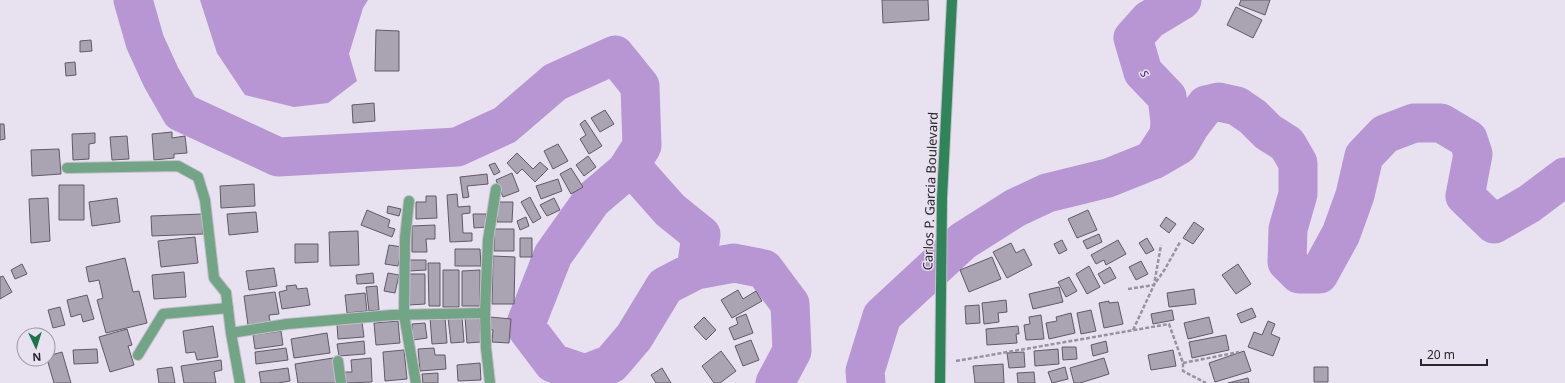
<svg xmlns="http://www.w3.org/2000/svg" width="1565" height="383" font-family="'Noto Sans',sans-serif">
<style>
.water{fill:#b796d3}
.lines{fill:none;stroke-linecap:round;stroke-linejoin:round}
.river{stroke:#b796d3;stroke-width:39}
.building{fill:#aaa3b1;stroke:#605a66}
.lane-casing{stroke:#c5bfcc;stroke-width:12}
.street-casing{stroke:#c5bfcc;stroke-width:12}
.secondary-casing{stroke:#c5bfcc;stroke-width:12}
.path{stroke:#97929c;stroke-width:2.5;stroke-dasharray:4 2;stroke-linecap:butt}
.lane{stroke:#72a486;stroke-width:10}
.street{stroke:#72a486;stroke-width:10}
.secondary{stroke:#318459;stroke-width:10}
.labels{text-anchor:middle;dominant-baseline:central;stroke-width:3;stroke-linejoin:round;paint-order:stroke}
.street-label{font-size:13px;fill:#28252b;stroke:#e8e1ef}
.water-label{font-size:14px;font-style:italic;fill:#5d327c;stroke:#e8e1ef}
</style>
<rect width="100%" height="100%" fill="#e8e1ef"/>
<!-- water -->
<path class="water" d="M200,0h168l-5,8 -14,46 8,27 -29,22 -34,4 -49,-12 -28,-42z"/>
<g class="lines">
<!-- river -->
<path class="river" d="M133,0l12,42 16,35 20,35 97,45 179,-10 48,-22 50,-43 60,-27 25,31 2,60 -16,25 -34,29 -39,55 -28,71 28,37 32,11 26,-10 23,-27 31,-51 31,-16 38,-7 30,6 26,35 2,47 -17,32
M1154,158l15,-23 1,-13 -3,-25 -24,-25 -10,-34 16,-18 33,-20
M626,171l13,4 31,35 31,25 -5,35
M866,383l-1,-12 17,-55 81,-75 52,-33 32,-15 61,-15 45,-18 26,-15 11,-19 16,-21 13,-3 18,4 16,11 15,15 19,12 11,19v31l-10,35 -1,33 12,12h20l22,-40 14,-39 9,-39 21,-22 29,-11h27l27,16 5,15 -8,42 29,28 35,-20 36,-27"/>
</g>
<!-- building -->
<path class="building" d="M882,0h46l1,20 -46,3z
M1241,0h29l-5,15 -26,-10z
M1236,7l26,13 -9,18 -26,-13z
M376,30l23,1v40h-24z
M91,40l1,11 -12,1v-11z
M75,62l1,13 -10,1 -1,-13z
M374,103l1,18 -22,2 -1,-18z
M605,110l9,14 -14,8 -9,-14z
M585,120l17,26 -13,8 -9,-15 6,-4 -6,-11z
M0,124h4l1,15 -5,1z
M172,132v6l13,-2 2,17 -13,1v4l-20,2 -2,-26z
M95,133v10l-6,1v15l-16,1 -1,-26z
M127,136l2,23 -17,1 -2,-23z
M558,144l10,17 -15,8 -9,-18z
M59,149l2,25 -29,2 -1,-26z
M517,153l16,16 7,-7 8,7 -13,13 -13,-13 -5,5 -10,-11z
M588,156l8,11 -12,9 -8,-11z
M495,163l5,9 -6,3 -5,-10z
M571,168l12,19 -12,7 -11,-20z
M512,173l7,18 -16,6 -7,-17z
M487,174l1,10 -21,2 2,11 -6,1 -3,-21z
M558,179l4,12 -21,8 -5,-13z
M254,184l1,22 -34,2 -1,-22z
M59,185h25v35h-25z
M457,194l1,13 12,-1v7l-8,1 1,19h9v8l-22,1 -3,-47z
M426,196h10l1,22 -21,1v-17h10z
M530,197l11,21 -8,5 -12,-21z
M48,198l2,43 -19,2 -2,-44z
M117,198l3,24 -28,4 -3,-24z
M554,198l6,12 -13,6 -7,-11z
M497,202h16l-1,20h-15z
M388,206l13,3 -2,7 -12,-3z
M367,210l23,10 -2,7 7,2 -3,8 -31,-12z
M1088,210l9,20 -20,8 -9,-19z
M256,212l2,20 -29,3 -2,-21z
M202,214l1,20 -51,2 -1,-20z
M473,214h13l1,13 -13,1z
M526,217l3,9 -9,4 -3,-9z
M1166,217l10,7 -7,9 -9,-7z
M1194,222l10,7 -11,15 -10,-6z
M435,225v14h-9l1,13h-15v-26z
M494,229h20v22h-20z
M358,231l1,34 -29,1 -1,-34z
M1099,234l3,8 -15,7 -4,-8z
M195,237l3,26 -37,4 -3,-26z
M520,238h12v19h-12z
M1147,238l7,12 -8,4 -7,-11z
M1062,240l5,10 -8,4 -5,-10z
M1118,240l8,14 -20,11 -2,-5 -8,4 -5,-9z
M1011,243l5,10 8,-4 8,16 -25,13 -14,-26z
M295,244h23v18l-23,1z
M389,245l13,2 -4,19 -13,-2z
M455,249h25l1,17h-26z
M493,256l22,1 -1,47h-22z
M992,257l9,22 -32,13 -9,-22z
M125,258l8,34 6,-1 8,32 -41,10 -9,-33 6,-2 -4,-18 -10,2 -3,-15z
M409,260h17v10l-17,1z
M1141,261l7,13 -12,6 -7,-13z
M428,263h12v43h-11z
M22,264l5,10 -12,5 -4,-9z
M1238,264l13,20 -15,10 -14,-19z
M1089,266l11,21 -13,7 -11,-20z
M1110,267l6,11 -12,6 -6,-10z
M274,268l3,18 -28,4 -3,-19z
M443,270h16v37h-16z
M480,270v36h-18v-35z
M184,272l2,25 -32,2 -2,-24z
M373,273l1,10 -17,1 -1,-9z
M388,273l11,2 -4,18 -11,-2z
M408,274h17v30l-16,1z
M3,276l9,16 -12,7v-22z
M1069,277l8,14 -11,6 -8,-15z
M296,285l1,4 10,-1 3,17 -28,4 -3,-17 8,-2 -1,-4z
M377,286l2,24 -10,1 -3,-24z
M1059,287l4,15 -30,7 -4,-15z
M1194,289l2,15 -27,3 -2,-14z
M738,290l5,9 13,-8 6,10 -30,17 -11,-18z
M275,292l4,22 -10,1 1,7 -22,3 -4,-29z
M365,293l2,18 -20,2 -2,-18z
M87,295l7,24 -11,3 -2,-8 -10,3 -4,-17z
M1006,300l1,12 -9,1 1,9 -15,2 -2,-21z
M1109,301v2l9,-1 5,22 -19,4 -5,-25z
M979,305l1,18 -14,1 -1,-18z
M60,307l5,18 -12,3 -5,-18z
M1252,308l4,9 -15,6 -4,-9z
M1091,310l5,21 -15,3 -4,-21z
M1172,310l2,10 -21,4 -2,-10z
M1071,313l4,20 -26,6 -3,-16 11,-2 -1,-4z
M746,314l7,19 -19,7 -5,-12 9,-4 -2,-6z
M1041,315l3,24 -18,1 -2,-15 6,-1 -1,-7z
M479,316l2,26 -14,1 -2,-26z
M445,317l2,26 -15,1 -2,-26z
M462,317l2,25 -13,1 -3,-25z
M490,317l21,2 -2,24 -17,-1 1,-12 -5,-1z
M704,317l12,13 -10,10 -12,-13z
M1209,317l4,16 -25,6 -4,-16z
M398,321l2,22 -24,2 -2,-22z
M1268,321l7,3 -4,10 9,4 -7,18 -25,-9 6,-15 8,3z
M362,322l2,15 -26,2 -1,-14z
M425,323l2,15 -14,2 -1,-16z
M213,326l5,31 -21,3 -2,-8 -9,1 -3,-22z
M1018,326l1,8h-3l1,9 -30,2 -1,-16z
M127,329l5,16 -4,1 6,19 -24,7 -11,-35z
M281,331l2,14 -28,4 -2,-14z
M327,333l3,20 -36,5 -3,-19z
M1226,335l3,15 -37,8 -3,-16z
M751,340l8,20 -16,6 -8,-20z
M364,341l1,13 -26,2 -2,-12z
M1106,341l2,11 -15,4 -2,-11z
M1062,347h14l1,12 -14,1z
M286,348l2,12 -32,4 -1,-12z
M434,348l1,7h10l1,14 -26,2 -2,-22z
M97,349l1,14 -24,1 -1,-14z
M1058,349l1,15 -24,2 -1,-15z
M404,350l3,29 -22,2 -2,-29z
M1173,350l3,16 -25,4 -3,-15z
M721,351l15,20 -16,12h-6l-12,-17z
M1244,351l7,20 -36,11 -6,-19z
M62,352l9,31h-17l-7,-24 1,-3z
M1024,352l1,15 -16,1 -2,-15z
M333,358l3,25h-38l-3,-19z
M371,358l1,24 -26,1 -1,-11h7l-1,-12z
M1104,358l5,16 -29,9h-6l-4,-15z
M221,360l1,10 -8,2 2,11h-32l-3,-17z
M480,363l1,17 -23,1 -1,-16z
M1003,364l1,19h-29l-2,-17z
M172,367l3,16h-16l-2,-14z
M1065,367l3,12 -16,4 -4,-11z
M1314,367h14v15h-14z
M288,368l2,13 -12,2h-17l-2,-11z
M662,368l9,15h-15l-5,-8z
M1034,372l1,11h-17l-1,-10z
M438,373v10h-15l-1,-9z
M1248,378l1,5h-21z"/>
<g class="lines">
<!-- lane casing -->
<g class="lane-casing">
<path id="lane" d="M67,168l111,-2 20,11 7,23 9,78 12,15
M409,201l-4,37 -1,77 12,68
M138,355l25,-41 65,-6
M338,361l3,22
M490,383l-4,-35 -1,-35 3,-73 8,-51"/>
</g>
<!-- street casing -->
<g class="street-casing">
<path id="street" d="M226,293l5,40 9,50
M231,333l56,-9 105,-9 93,-2"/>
</g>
<!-- secondary casing -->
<g class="secondary-casing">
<path id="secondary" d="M940,383l2,-185 10,-198"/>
</g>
<!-- path -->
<path class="path" d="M1128,289l26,-4 11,-16 15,-27
M1133,330l21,-45 7,-40
M956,361l213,-37 14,39v8l23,12
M1183,363l56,-11"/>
<!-- lane -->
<use href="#lane" class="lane"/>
<!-- street -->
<use href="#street" class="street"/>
<!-- secondary -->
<use href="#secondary" class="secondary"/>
</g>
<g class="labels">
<!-- street labels -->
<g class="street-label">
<text transform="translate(930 191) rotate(-88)">Carlos P. Garcia Boulevard</text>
</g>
<!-- water labels -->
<g class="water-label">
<text transform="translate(1146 73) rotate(56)">s</text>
</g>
</g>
<!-- north arrow -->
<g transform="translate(36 347) rotate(176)"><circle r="19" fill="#e8e1ef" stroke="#9b96a1"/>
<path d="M0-3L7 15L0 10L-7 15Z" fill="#1a754a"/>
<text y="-6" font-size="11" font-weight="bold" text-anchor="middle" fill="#28252b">N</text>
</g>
<!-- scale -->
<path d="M1421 359v6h66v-6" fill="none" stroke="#28252b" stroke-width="2"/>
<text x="1427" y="359" font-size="12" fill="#28252b" stroke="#e8e1ef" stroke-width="3" paint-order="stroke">20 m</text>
</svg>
